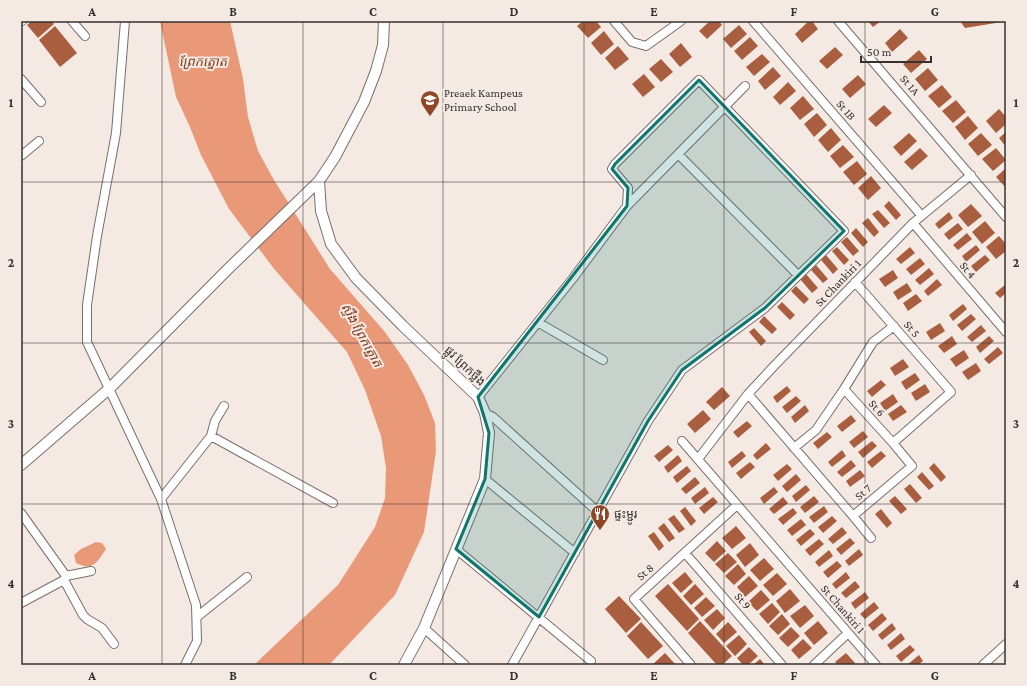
<svg xmlns="http://www.w3.org/2000/svg" width="1027" height="686" font-family="'Crimson Pro','Noto Sans Khmer',serif">
<style>
.water{fill:#e99978}
.building{fill:#a95f3f}
.lines{fill:none;stroke-linecap:round;stroke-linejoin:round}
.minor-casing{stroke:#796f6b;stroke-width:10}
.tertiary-casing{stroke:#796f6b;stroke-width:12}
.minor{stroke:#fff;stroke-width:8}
.tertiary{stroke:#fff;stroke-width:10}
.marked{fill:#0f766e;fill-opacity:0.2;stroke:#0f766e;stroke-width:3;stroke-linejoin:round}
.grid{fill:none;stroke:#36312f;stroke-width:1;stroke-opacity:0.55}
.labels{text-anchor:middle;dominant-baseline:central;stroke-width:4;stroke-linejoin:round;paint-order:stroke}
.street-label{font-size:12px;fill:#36312f;stroke:#f5e9e4}
.poi-label{font-size:12px;fill:#36312f;stroke:#f5e9e4;text-anchor:start}
.water-label{font-size:13px;font-style:italic;fill:#833b1a;stroke:#f5e9e4}
.neatline{fill:none;stroke:#36312f;stroke-width:1.5}
.grid-label{font-size:13px;text-anchor:middle;font-weight:bold;fill:#36312f}
</style>
<rect width="100%" height="100%" fill="#f5e9e4"/>
<!-- water -->
<path class="water" d="M160,21h70l13,58 5,38 10,34 16,29 56,89 55,63 23,33 16,30 11,28 1,28 -12,81 -29,63 -66,70h-75l84,-80 37,-58 10,-29 1,-30 -5,-32 -16,-46 -18,-38 -72,-82 -46,-61 -28,-54 -11,-28 -14,-30z
M96,542l6,1 4,6c-9,13 -13,23 -30,14l-2,-8 7,-6z"/>
<!-- building -->
<path class="building" d="M32,21h20l2,3 -16,14 -11,-13z
M583,21h13l5,6 -13,11 -11,-12z
M710,21h9l3,4 -15,14 -8,-8z
M809,21h3l6,8 -16,14 -7,-9z
M868,21h13l-8,6z
M960,21h42v1l-37,6z
M739,25l8,9 -16,14 -8,-9z
M55,26l22,27 -17,14 -21,-27z
M900,29l8,9 -16,14 -7,-9z
M604,31l10,13 -13,11 -10,-12z
M750,37l8,9 -16,14 -8,-9z
M681,43l11,14 -12,10 -11,-13z
M618,46l11,13 -14,11 -10,-12z
M835,47l8,8 -16,14 -8,-8z
M919,50l8,9 -16,14 -8,-9z
M762,54l8,8 -16,14 -8,-9z
M661,59l12,13 -12,10 -12,-13z
M773,67l8,9 -16,14 -7,-9z
M928,68l10,12 -13,11 -10,-12z
M644,74l11,13 -12,10 -11,-13z
M858,75l8,9 -16,14 -8,-9z
M788,82l8,9 -16,14 -7,-8z
M942,85l10,12 -13,11 -11,-12z
M803,96l11,13 -14,11 -10,-12z
M956,100l10,12 -13,11 -11,-12z
M884,105l8,8 -16,14 -8,-8z
M999,109l7,8v7l-10,9 -10,-12z
M817,113l10,12 -13,12 -10,-13z
M968,116l10,12 -13,12 -10,-13z
M831,128l10,12 -13,12 -10,-12z
M1006,132v15l-7,-9z
M909,133l8,8 -16,15 -8,-9z
M981,133l11,12 -14,11 -10,-12z
M843,145l11,12 -14,11 -10,-12z
M920,148l8,8 -16,14 -8,-8z
M996,148l10,12 -13,11 -11,-12z
M857,161l10,13 -13,11 -11,-13z
M1006,168v20l-10,-11z
M871,176l10,12 -13,12 -10,-12z
M889,201l12,14 -5,5 -12,-14z
M971,204l11,12 -14,11 -10,-12z
M878,210l12,13 -6,5 -12,-14z
M949,212l4,6 -14,11 -4,-5z
M868,218l11,14 -5,5 -12,-14z
M985,221l10,12 -13,11 -10,-12z
M958,223l5,6 -14,11 -5,-6z
M856,228l12,14 -5,5 -12,-14z
M967,233l5,6 -14,11 -5,-5z
M999,236l7,8v7l-10,8 -10,-12z
M847,237l12,14 -6,5 -12,-14z
M976,245l4,5 -14,12 -4,-6z
M837,247l12,13 -5,5 -12,-14z
M910,247l5,6 -14,11 -5,-5z
M826,255l12,14 -5,5 -12,-14z
M985,255l5,5 -14,12 -5,-6z
M920,258l5,6 -14,11 -5,-6z
M816,265l12,14 -5,4 -12,-13z
M929,268l5,6 -14,11 -5,-5z
M893,270l5,8 -13,9 -6,-8z
M806,274l12,14 -6,5 -12,-14z
M937,279l5,6 -14,11 -4,-5z
M907,283l5,8 -14,9 -5,-8z
M1006,284v9l-6,5 -5,-5z
M796,286l13,13 -5,5 -13,-13z
M916,294l6,7 -14,10 -5,-8z
M782,302l13,13 -5,5 -13,-13z
M963,304l4,5 -14,12 -4,-6z
M971,314l5,5 -14,12 -5,-6z
M764,316l13,13 -5,5 -13,-12z
M940,323l5,8 -14,9 -5,-8z
M981,325l5,6 -14,11 -5,-5z
M754,328l12,13 -5,5 -12,-14z
M952,336l5,8 -13,9 -6,-7z
M989,336l5,5 -14,12 -4,-6z
M998,347l5,6 -14,11 -5,-5z
M964,350l5,8 -13,9 -6,-8z
M903,359l6,8 -14,9 -5,-8z
M976,363l5,8 -13,9 -6,-8z
M915,373l5,7 -14,10 -5,-8z
M881,380l5,5 -14,12 -5,-6z
M925,384l5,8 -14,9 -5,-8z
M787,386l4,5 -14,12 -4,-6z
M722,387l8,9 -16,14 -8,-8z
M893,394l5,8 -13,9 -5,-8z
M796,396l5,5 -14,12 -5,-6z
M805,405l4,6 -14,12 -4,-6z
M901,405l6,7 -14,9 -5,-7z
M703,410l8,9 -16,14 -8,-9z
M851,415l5,6 -14,11 -5,-6z
M747,421l5,5 -14,12 -5,-6z
M863,431l5,6 -14,11 -5,-6z
M827,432l5,5 -14,12 -5,-6z
M872,441l5,5 -14,12 -5,-6z
M766,443l5,6 -14,11 -4,-5z
M668,445l5,5 -14,12 -5,-6z
M842,450l4,6 -14,11 -4,-5z
M742,451l4,5 -14,12 -4,-6z
M881,451l5,5 -14,12 -5,-6z
M678,455l4,6 -14,12 -4,-6z
M851,460l5,6 -14,11 -5,-5z
M750,462l5,5 -14,12 -5,-6z
M934,463l12,14 -5,5 -12,-14z
M787,464l5,5 -14,12 -5,-6z
M687,466l4,5 -14,12 -4,-6z
M860,470l5,6 -15,11 -4,-6z
M922,472l12,14 -5,4 -12,-13z
M796,474l5,6 -14,12 -5,-6z
M695,477l5,6 -14,11 -5,-5z
M910,484l12,14 -6,5 -12,-14z
M806,485l4,5 -14,12 -4,-6z
M705,487l4,6 -14,11 -4,-6z
M774,487l4,5 -14,12 -4,-6z
M814,496l5,6 -14,11 -5,-6z
M895,496l12,13 -6,5 -12,-13z
M713,497l5,5 -14,12 -5,-6z
M783,497l5,6 -14,11 -5,-5z
M824,506l4,6 -14,11 -5,-6z
M685,507l11,14 -5,5 -11,-15z
M793,508l4,5 -14,12 -5,-6z
M881,509l11,14 -5,5 -12,-14z
M674,515l11,14 -6,4 -11,-14z
M832,516l5,5 -14,12 -5,-6z
M801,519l5,6 -14,11 -5,-6z
M664,523l11,15 -6,4 -11,-14z
M736,526l10,12 -14,11 -10,-11z
M842,527l5,6 -14,11 -5,-5z
M810,529l5,5 -14,12 -5,-6z
M654,532l10,14 -5,5 -11,-15z
M850,538l5,5 -14,12 -5,-6z
M819,539l5,5 -14,12 -5,-6z
M717,541l9,10 -12,11 -9,-9z
M750,543l9,12 -14,12 -9,-12z
M859,549l4,6 -14,11 -4,-5z
M829,550l4,6 -14,11 -4,-5z
M728,553l9,9 -13,11 -9,-9z
M764,558l10,11 -14,12 -10,-11z
M837,561l5,5 -14,12 -5,-6z
M738,564l8,10 -12,11 -9,-9z
M685,572l8,10 -12,11 -9,-10z
M846,572l4,6 -14,11 -4,-5z
M777,573l10,11 -14,12 -10,-11z
M749,576l9,10 -13,11 -8,-10z
M855,581l5,6 -14,11 -5,-5z
M668,584l31,35 -12,12 -32,-35z
M695,584l9,10 -13,11 -8,-9z
M790,589l10,12 -15,12 -9,-12z
M761,590l9,10 -13,11 -9,-9z
M865,592l4,6 -14,11 -4,-6z
M619,596l22,23 -15,14 -21,-24z
M706,597l9,9 -13,11 -8,-9z
M874,602l5,6 -14,11 -5,-5z
M772,603l8,9 -12,12 -9,-10z
M805,605l9,11 -14,12 -10,-12z
M717,609l8,9 -12,12 -9,-10z
M882,613l5,6 -14,12 -5,-6z
M782,614l8,10 -12,11 -9,-9z
M700,621l32,35 -10,9h-5l-29,-32z
M818,621l10,12 -14,12 -10,-12z
M641,622l22,24 -15,13 -21,-23z
M728,622l9,10 -13,11 -8,-9z
M892,623l4,6 -14,11 -4,-5z
M791,627l9,9 -12,11 -9,-9z
M901,633l4,6 -14,11 -4,-5z
M739,635l8,9 -12,12 -9,-10z
M803,639l9,9 -13,11 -8,-9z
M910,645l5,5 -14,12 -5,-6z
M749,647l9,9 -10,9h-5l-6,-7z
M665,653l11,12h-24z
M846,653l9,10 -2,2h-15l-3,-3z
M919,655l4,6 -5,4h-11z
M760,659l5,6h-12z"/>
<g class="lines">
<!-- minor casing -->
<g class="minor-casing">
<path id="minor" d="M21,21h1
M72,21l13,15
M125,21l-9,112 -19,103 -10,69v37l74,157 35,106 1,36 -12,24
M614,21l18,21 14,4 35,-25
M753,21l168,194
M838,21l168,196
M21,79l20,23
M678,154l120,121
M21,156l18,-15
M627,206l118,-120
M913,223l93,109
M539,323l64,37
M844,389l49,54
M748,394l105,122 59,-50 -19,-23 58,-51 -96,-110
M478,397l96,-120 53,-71 1,-18 -16,-19 3,-5 84,-84 145,151 -79,77 -83,62 -34,51 -136,244
M485,413l8,4 105,95
M211,436l122,67
M682,441l194,224
M794,448l22,-18 28,-41 29,-47 21,-16
M698,459l50,-65 26,-28 139,-143 58,-48
M485,479l90,74
M161,499l50,-63 4,-15 9,-15
M21,513l45,63 -2,4 19,35 4,4 15,9 12,16
M853,516l18,22
M456,549l135,112
M685,553l97,112
M66,576l25,-5
M21,603l43,-23
M198,616l49,-39
M424,628l41,37
M691,665l-57,-66 103,-94
M814,665l34,-32
M983,665l23,-21"/>
</g>
<!-- tertiary casing -->
<g class="tertiary-casing">
<path id="tertiary" d="M319,181l2,30 10,33 25,34 47,48 75,71 7,16 4,20 -4,46 -61,149 -20,37
M21,465l89,-77 117,-118 92,-89 16,-24 29,-55 12,-31 7,-26 1,-24"/>
</g>
<!-- minor -->
<use href="#minor" class="minor"/>
<!-- tertiary -->
<use href="#tertiary" class="tertiary"/>
</g>
<!-- marked area -->
<path class="marked" d="M699,80l145,151 -79,77 -83,62 -34,51 -109,196 -83,-68 29,-70 4,-46 -11,-36 149,-191 1,-18 -16,-19 3,-5z"/>
<!-- grid -->
<path class="grid" d="M162,21v644M303,21v644M443,21v644M584,21v644M724,21v644M865,21v644M21,182h985M21,343h985M21,504h985"/>
<!-- icons -->
<defs>
<g id="school-pin" transform="scale(1)"><path d="M0 17L-7.5 6A9.5 9.5 0 1 1 7.5 6Z" fill="#8e4626" stroke="#f5e9e4"/><path d="M0-5L7-2L0 1L-7-2ZM-4 1L0 2.5L4 1V4Q0 6-4 4Z" fill="#fff"/></g>
<g id="restaurant-pin" transform="scale(1)"><path d="M0 17L-7.5 6A9.5 9.5 0 1 1 7.5 6Z" fill="#8e4626" stroke="#f5e9e4"/><path d="M-5-6h1v4h1v-4h1v4h1v-4h1v5L-1.5 .5V6h-2V.5L-5-1ZM5-6V6H3V1.5H1.5Q1.5-4 5-6Z" fill="#fff"/></g>
</defs>
<g fill-rule="evenodd">
<use href="#school-pin" x="430" y="100"/>
<use href="#restaurant-pin" x="600" y="514"/>
</g>
<g class="labels">
<!-- street labels -->
<g class="street-label">
<text transform="translate(910 85) rotate(49)">St 1A</text>
<text transform="translate(846 110) rotate(49)">St 1B</text>
<text transform="translate(968 270) rotate(50)">St 4</text>
<text transform="translate(838 283) rotate(-46)">St Chankiri 1</text>
<text transform="translate(912 329) rotate(49)">St 5</text>
<text transform="translate(465 366) rotate(44)">ផ្លូវ ព្រែកថ្លឹង</text>
<text transform="translate(877 408) rotate(48)">St 6</text>
<text transform="translate(863 492) rotate(-41)">St 7</text>
<text transform="translate(645 572) rotate(-42)">St 8</text>
<text transform="translate(743 601) rotate(49)">St 9</text>
<text transform="translate(843 609) rotate(49)">St Chankiri 1</text>
</g>
<!-- poi labels -->
<g class="poi-label">
<text x="444" y="93">Preaek Kampeus<tspan x="444" dy="14">Primary School</tspan></text>
<text x="614" y="514">ផ្ទះម្ជូរ</text>
</g>
<!-- water labels -->
<g class="water-label">
<text x="203" y="61">ព្រែកត្នោត</text>
<text transform="translate(362 335) rotate(61)">ស្ទឹង ព្រែកត្នោត</text>
</g>
</g>
<!-- border -->
<rect width="1027" height="686" fill="none" stroke="#f5e9e4" stroke-width="44"/>
<!-- scale -->
<path d="M861 56v6h70v-6" fill="none" stroke="#36312f" stroke-width="2"/>
<text x="867" y="56" font-size="12" fill="#36312f" stroke="#f5e9e4" stroke-width="3" paint-order="stroke">50 m</text>
<rect x="22" y="22" width="983" height="642" class="neatline"/>
<g class="grid-label">
<text x="92" y="16">A</text>
<text x="233" y="16">B</text>
<text x="373" y="16">C</text>
<text x="514" y="16">D</text>
<text x="654" y="16">E</text>
<text x="794" y="16">F</text>
<text x="935" y="16">G</text>
<text x="11" y="107">1</text>
<text x="1016" y="107">1</text>
<text x="11" y="267">2</text>
<text x="1016" y="267">2</text>
<text x="11" y="428">3</text>
<text x="1016" y="428">3</text>
<text x="11" y="588">4</text>
<text x="1016" y="588">4</text>
<text x="92" y="680">A</text>
<text x="233" y="680">B</text>
<text x="373" y="680">C</text>
<text x="514" y="680">D</text>
<text x="654" y="680">E</text>
<text x="794" y="680">F</text>
<text x="935" y="680">G</text>
</g>
</svg>
